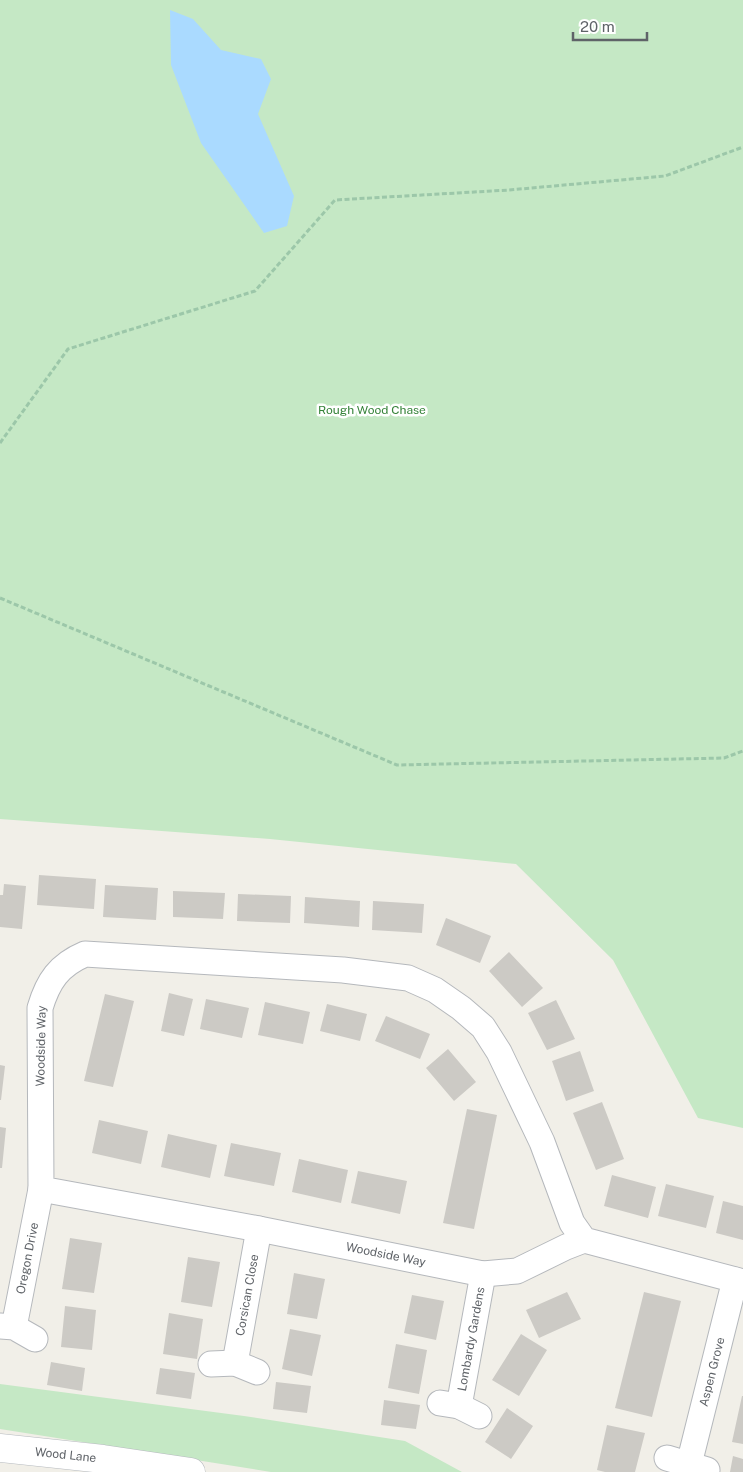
<svg xmlns="http://www.w3.org/2000/svg" width="743" height="1472" font-family="'Public Sans',sans-serif">
<style>
.green{fill:#c5e8c5}
.water{fill:#aadaff}
.building{fill:#cccac5}
.lines{fill:none;stroke-linecap:round;stroke-linejoin:round}
.street-casing{stroke:#b5b8bc;stroke-width:27}
.secondary-casing{stroke:#b6babf;stroke-width:29}
.path{stroke:#9cc7a9;stroke-width:3;stroke-dasharray:5 2.5;stroke-linecap:butt}
.street{stroke:#fff;stroke-width:25}
.secondary{stroke:#fff;stroke-width:28}
.labels{text-anchor:middle;dominant-baseline:central;stroke-width:5;stroke-linejoin:round;paint-order:stroke}
.park-label{font-size:12px;fill:#348238;stroke:#fff}
.street-label{font-size:12px;fill:#5f6368;stroke:#fff}
</style>
<rect width="100%" height="100%" fill="#f1efe8"/>
<!-- green -->
<path class="green" d="M0,0h743v1128l-45,-10 -85,-158 -97,-96 -246,-25 -270,-20z
M0,1384l244,32 161,25 57,31h-191l-271,-43z"/>
<!-- water -->
<path class="water" d="M170,10l23,9 28,31 40,9 10,20 -13,35 36,82 -7,30 -23,7 -63,-90 -30,-78z"/>
<!-- building -->
<path class="building" d="M39,875l57,4 -2,30 -57,-4z
M4,884l22,2 -4,43 -22,-2v-32h3z
M105,885l53,3 -2,32 -53,-3z
M173,891l52,2 -2,26 -50,-2z
M238,894l53,2 -1,27 -53,-2z
M305,897l55,4 -1,26 -55,-4z
M373,901l51,3 -2,29 -50,-3z
M446,918l45,18 -11,27 -44,-18z
M509,952l34,36 -21,19 -33,-36z
M169,993l24,6 -9,37 -23,-5z
M105,994l29,7 -21,86 -29,-6z
M206,999l43,9 -7,30 -42,-9z
M556,1000l19,39 -28,11 -19,-37z
M265,1002l45,10 -7,32 -45,-9z
M327,1004l40,10 -7,27 -40,-10z
M386,1016l44,18 -10,25 -45,-18z
M448,1049l28,33 -22,19 -28,-33z
M580,1051l14,40 -28,10 -14,-40z
M0,1065l5,1 -4,34h-1z
M602,1102l22,57 -28,11 -23,-57z
M467,1109l30,6 -23,114 -31,-6z
M99,1120l49,11 -7,33 -49,-11z
M0,1127l6,1 -4,40h-2z
M168,1134l49,11 -7,33 -49,-11z
M231,1143l50,10 -7,33 -50,-10z
M299,1159l49,11 -7,33 -49,-11z
M358,1171l49,10 -7,33 -49,-11z
M612,1175l44,12 -8,31 -44,-12z
M666,1184l48,12 -8,32 -48,-12z
M723,1201l20,5v34l-27,-7z
M70,1238l32,5 -8,50 -32,-4z
M188,1257l32,5 -8,45 -31,-5z
M294,1273l31,6 -8,40 -30,-5z
M567,1292l14,27 -42,19 -13,-28z
M644,1292l37,9 -29,116 -37,-9z
M412,1295l32,6 -8,39 -32,-7z
M65,1306l31,4 -4,40 -31,-3z
M169,1313l34,6 -6,40 -34,-5z
M290,1329l31,6 -9,41 -30,-7z
M521,1334l26,16 -28,46 -27,-16z
M396,1344l31,6 -8,44 -31,-6z
M51,1362l34,6 -3,23 -35,-6z
M160,1368l35,5 -4,26 -35,-5z
M276,1382l35,4 -4,27 -34,-4z
M742,1396h1v48l-11,-2z
M384,1400l36,5 -4,24 -35,-4z
M507,1408l26,18 -22,33 -26,-17z
M607,1425l38,8 -10,39h-30l-8,-2z
M733,1456l10,3v13h-13z"/>
<g class="lines">
<!-- street casing -->
<g class="street-casing">
<g id="street">
<path id="s1" d="M584,1240l-12,-17 -30,-81 -43,-90 -16,-25 -22,-19 -26,-18 -27,-12 -65,-8 -258,-16c-26,11 -37,27 -45,54l1,181 218,40 224,45 34,-3 49,-24 18,-7 159,42"/>
<path d="M0,1326l14,1 21,12"/>
<path id="s2" d="M14,1327l27,-138"/>
<path id="s3" d="M235,1363l24,-134"/>
<path d="M211,1364l24,-1 22,9"/>
<path d="M440,1403l19,3 20,10"/>
<path id="s4" d="M459,1406l24,-132"/>
<path d="M667,1458l40,12"/>
<path id="s5" d="M689,1464l46,-184"/>
</g>
</g>
<!-- secondary casing -->
<g class="secondary-casing">
<g id="secondary">
<path id="s6" d="M0,1448l103,11 88,13"/>
</g>
</g>
<!-- path -->
<path class="path" d="M0,443l68,-94 187,-58 80,-91 174,-10 156,-14 78,-29
M0,598l397,167 327,-7 19,-7"/>
<!-- street -->
<use href="#street" class="street"/>
<!-- secondary -->
<use href="#secondary" class="secondary"/>
</g>
<g class="labels">
<!-- park labels -->
<g class="park-label">
<text x="372" y="410">Rough Wood Chase</text>
</g>
<!-- street labels -->
<g class="street-label">
<text transform="translate(41 1046) rotate(-89)">Woodside Way</text>
<text stroke="none"><textPath href="#s1" startOffset="1256">Woodside Way</textPath></text>
<text stroke="none"><textPath href="#s2" startOffset="70">Oregon Drive</textPath></text>
<text stroke="none"><textPath href="#s3" startOffset="69">Corsican Close</textPath></text>
<text stroke="none"><textPath href="#s4" startOffset="68">Lombardy Gardens</textPath></text>
<text stroke="none"><textPath href="#s5" startOffset="95">Aspen Grove</textPath></text>
<text stroke="none"><textPath href="#s6" startOffset="66">Wood Lane</textPath></text>
</g>
</g>
<!-- scale -->
<path d="M573 32v8h74v-8" fill="none" stroke="#5f6368" stroke-width="2.5"/>
<text x="580" y="32" font-size="15" fill="#5f6368" stroke="#ffffff" stroke-width="4" paint-order="stroke">20 m</text>
</svg>
